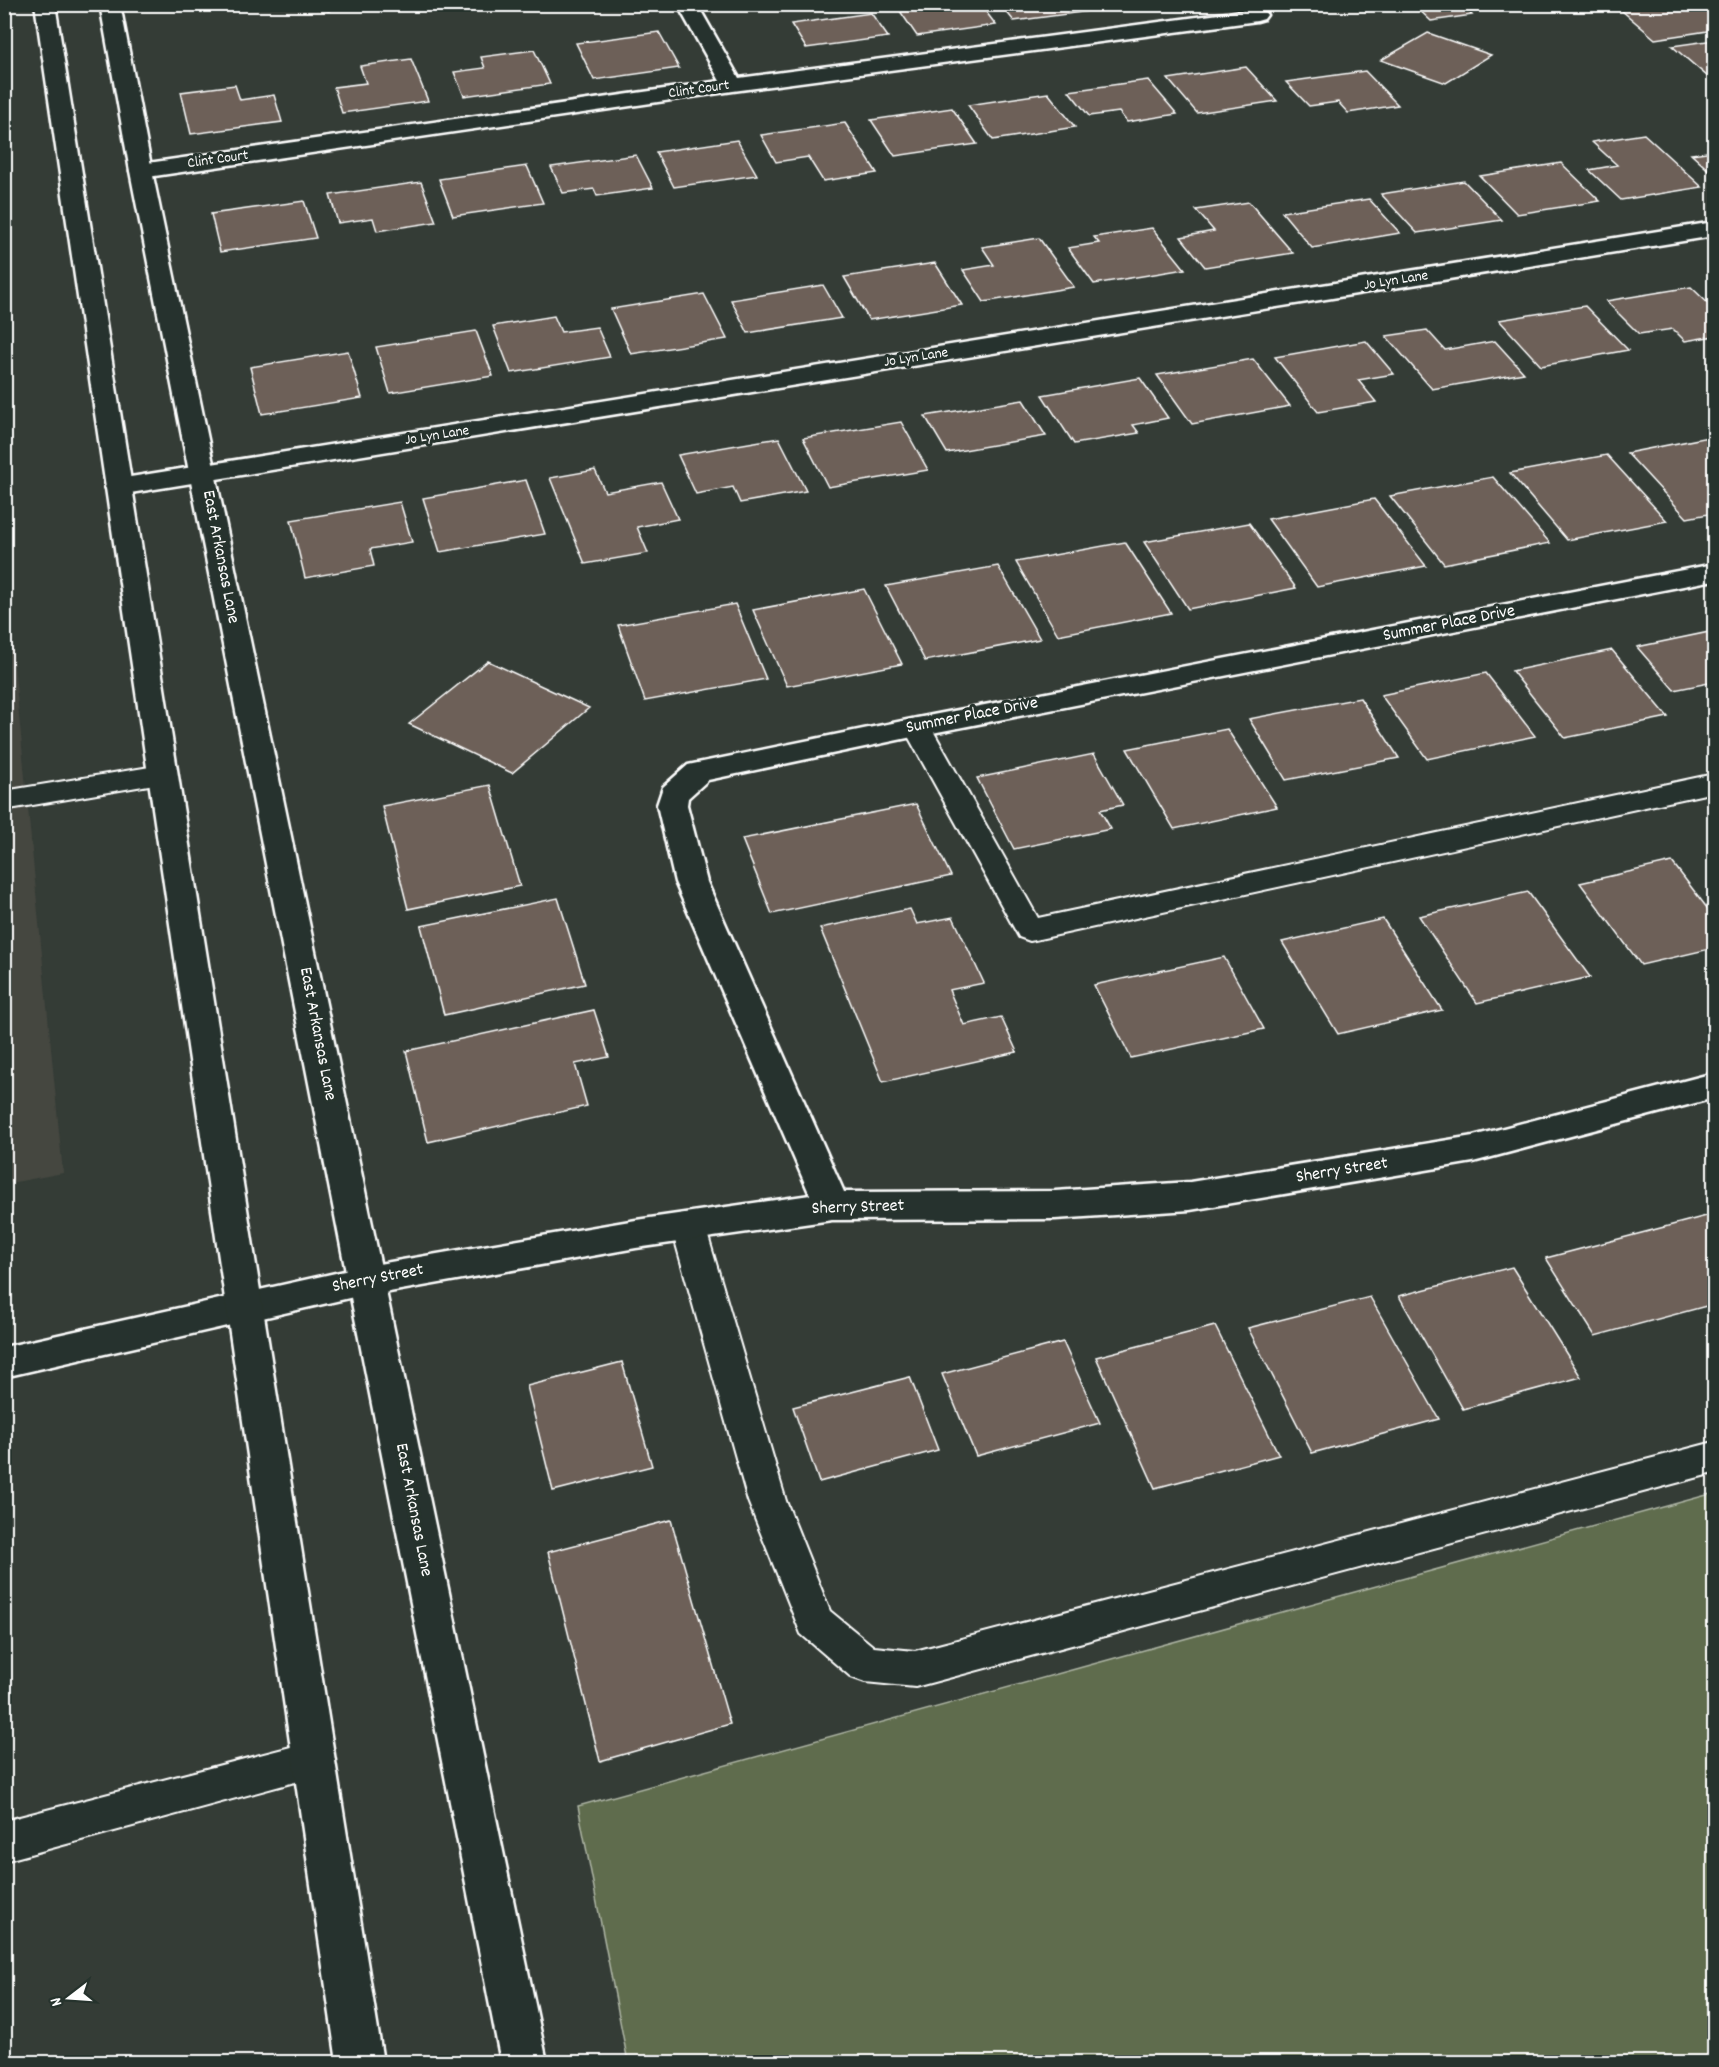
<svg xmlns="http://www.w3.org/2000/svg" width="1719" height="2067" font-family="Dekko,sans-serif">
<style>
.built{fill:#454740}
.green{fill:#5f6c4d;stroke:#afb6a6;stroke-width:1.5}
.building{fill:#6d6159;stroke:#fff;stroke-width:1.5}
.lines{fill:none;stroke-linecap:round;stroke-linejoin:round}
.service-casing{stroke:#fff;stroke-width:4}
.minor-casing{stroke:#fff;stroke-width:5}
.tertiary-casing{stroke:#fff;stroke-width:5}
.secondary-casing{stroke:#fff;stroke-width:5}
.service{fill:#26332d;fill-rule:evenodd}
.minor{fill:#26332d;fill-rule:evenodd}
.tertiary{fill:#26332d;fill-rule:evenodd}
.secondary{fill:#26332d;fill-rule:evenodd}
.labels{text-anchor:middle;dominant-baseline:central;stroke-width:6;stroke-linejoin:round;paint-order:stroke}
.far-street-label{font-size:15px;fill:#fff;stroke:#26332d}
.street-label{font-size:18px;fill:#fff;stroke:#26332d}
</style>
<rect width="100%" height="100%" fill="#343c36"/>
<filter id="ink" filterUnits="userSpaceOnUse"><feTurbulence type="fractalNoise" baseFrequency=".0167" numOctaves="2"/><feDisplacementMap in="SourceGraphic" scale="12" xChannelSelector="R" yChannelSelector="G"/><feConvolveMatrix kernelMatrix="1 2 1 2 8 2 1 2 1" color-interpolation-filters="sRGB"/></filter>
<g filter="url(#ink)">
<!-- built -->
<path class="built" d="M4,559l59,614 -58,11h-1z"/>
<!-- green -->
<path class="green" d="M1714,1493v569h-1086l-50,-256z"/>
<!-- building -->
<path class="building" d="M296,4h41l-8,7z
M926,4h54l16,21 -79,11 -17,-25 29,-4z
M1000,4h84l6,7 -76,10z
M1413,4h47l12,11 -41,6z
M1614,4h91l9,8v18l-59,9z
M871,13l17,24 -82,11 -15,-24z
M659,32l20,36 -85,12 -18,-37z
M1428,33l63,22 -45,28 -65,-23z
M1714,40v42l-42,-36z
M534,50l16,34 -86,12 -10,-24 31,-4 -4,-11z
M411,59l17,42 -86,12 -8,-26 32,-4 -6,-17z
M1246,67l31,34 -80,12 -29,-34z
M1365,71l33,34 -50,8 -10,-11 -29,4 -23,-24z
M1148,80l29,34 -50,8 -8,-10 -30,4 -20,-25z
M235,85l5,15 34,-5 8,27 -91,12 -10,-42z
M1048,93l27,34 -82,13 -25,-35z
M952,108l25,36 -82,12 -24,-36z
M845,123l32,50 -54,8 -15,-24 -32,5 -15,-27z
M1644,134l58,53 -81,13 -32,-30 28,-5 -25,-23z
M737,140l20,35 -83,12 -18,-35z
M1714,151v24l-23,-21z
M636,155l17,33 -56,8 -3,-7 -31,4 -12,-26z
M1561,163l39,38 -83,13 -37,-38z
M527,166l16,37 -90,13 -14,-37z
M1464,181l38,39 -85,13 -36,-39z
M421,182l15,40 -59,9 -4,-13 -35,5 -8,-28z
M1369,199l31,34 -88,15 -30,-36z
M304,201l12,37 -96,14 -9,-38z
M1249,202l44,51 -88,14 -24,-30 33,-6 -18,-21z
M1152,228l33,41 -91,15 -26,-36 31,-5 -5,-6z
M1039,238l35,49 -90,15 -21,-32 31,-5 -12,-18z
M935,263l27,42 -93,15 -25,-43z
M823,285l19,33 -94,15 -17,-33z
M1691,287l23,22v27l-29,5 -12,-12 -34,5 -33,-33z
M704,294l23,45 -96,15 -20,-45z
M1585,306l43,44 -87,16 -42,-46z
M554,316l7,16 36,-5 13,30 -99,16 -18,-47z
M1427,330l18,20 50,-9 29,32 -92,16 -46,-53z
M476,331l17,45 -103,17 -14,-46z
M1366,341l28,33 -36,6 18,22 -58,10 -43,-55z
M348,351l14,47 -100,16 -12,-47z
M1253,359l37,47 -98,18 -35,-49z
M1140,378l28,40 -35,7 6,8 -65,11 -32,-49z
M1023,400l23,36 -99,17 -22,-37z
M901,422l27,48 -100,17 -25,-49z
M1714,436v77l-27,5 -60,-65z
M779,438l27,53 -66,12 -7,-16 -37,7 -18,-39z
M1607,455l60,66 -100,19 -57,-67z
M595,470l10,22 56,-10 17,37 -41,8 11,26 -63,11 -35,-86z
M1493,477l57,66 -106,21 -54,-68z
M526,480l19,54 -105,18 -17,-54z
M1374,499l52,67 -109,21 -49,-68z
M400,502l12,40 -42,7 4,17 -69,12 -14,-58z
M1249,523l47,65 -108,21 -44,-67z
M1125,542l46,71 -113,22 -42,-73z
M998,566l42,73 -115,22 -39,-75z
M864,589l38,75 -115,22 -34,-76z
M735,604l31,75 -121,22 -27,-76z
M1714,631v51l-40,8 -37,-43z
M1612,650l56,67 -103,21 -53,-67z
M488,661l101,47 -77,65 -103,-49z
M1486,673l49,63 -108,23 -46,-64z
M1360,698l39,60 -113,22 -37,-61z
M1227,729l50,78 -103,22 -47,-80z
M1094,754l29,51 -23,5 11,19 -97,20 -37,-71z
M490,785l30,101 -112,23 -26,-103z
M916,804l35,72 -179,38 -30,-75z
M1672,862l42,55v31l-73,17 -61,-82z
M1528,892l62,85 -113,26 -58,-87z
M558,898l27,86 -141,31 -23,-89z
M910,909l7,15 36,-7 31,66 -35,7 15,35 37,-8 16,35 -134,30 -63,-154z
M1383,919l59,91 -104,24 -56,-92z
M1224,957l40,72 -133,29 -37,-73z
M594,1010l15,47 -34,7 12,42 -159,36 -22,-91z
M1714,1214v90l-119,32 -49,-78z
M1512,1267l69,110 -118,32 -64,-113z
M1370,1297l69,122 -127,34 -64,-125z
M1215,1326l64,129 -124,33 -59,-131z
M1063,1342l37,81 -124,33 -34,-82z
M622,1362l30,104 -99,25 -26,-105z
M910,1377l28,73 -119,32 -26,-75z
M671,1520l59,204 -130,37 -52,-209z"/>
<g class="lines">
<!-- service casing -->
<g class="service-casing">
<path id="service" d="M917,718l10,3 4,6 107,191 676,-144v18l-684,149 -11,-4 -116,-210 4,-6z
M162,765l10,2 4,7 -4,7 -168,29v-19z
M688,1213l12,4 5,9 81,275 44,110 44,36 41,4 799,-209v31l-799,214 -50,-5 -14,-5 -50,-43 -53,-133 -77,-275 5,-9z
M314,1741l14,6 6,13 -6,13 -324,88v-40z"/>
</g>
<!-- minor casing -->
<g class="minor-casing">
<path id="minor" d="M677,4h20l42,74 518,-69 7,2 3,4 -3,4 -7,2 -524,70 -592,87 -8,-2 -3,-5 3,-5 8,-2 579,-83z
M1714,222v14l-1596,259 -9,-2 -4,-6 4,-6 9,-2z
M1714,564v16l-797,156 -209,44 -20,18 -1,7 20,77 137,310 211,-1 135,-9 283,-46 241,-63v25l-241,64 -283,48 -135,9 -223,1 -196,28 -269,48 -13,-5 -5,-10 5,-10 13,-5 269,-46 174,-25 -135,-313 -18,-77 6,-18 25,-22 229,-47z"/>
</g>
<!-- tertiary casing -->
<g class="tertiary-casing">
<path id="tertiary" d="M367,1266l13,5 5,10 -5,10 -376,86v-30z"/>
</g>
<!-- secondary casing -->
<g class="secondary-casing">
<path id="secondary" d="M35,4h20l328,2058h-46z
M100,4h20l32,167 395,1891h-46l-371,-1891z"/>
</g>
<!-- service -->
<use href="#service" class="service"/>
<!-- minor -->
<use href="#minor" class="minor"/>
<!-- tertiary -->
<use href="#tertiary" class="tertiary"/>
<!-- secondary -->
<use href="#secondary" class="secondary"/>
</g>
</g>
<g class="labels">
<!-- far-street labels -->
<g class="far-street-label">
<text transform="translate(699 90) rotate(-8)">Clint Court</text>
<text transform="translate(218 160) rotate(-8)">Clint Court</text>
<text transform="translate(1396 281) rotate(-9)">Jo Lyn Lane</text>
<text transform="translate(916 358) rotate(-9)">Jo Lyn Lane</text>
<text transform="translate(437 436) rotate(-9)">Jo Lyn Lane</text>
</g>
<!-- street labels -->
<g class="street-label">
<text transform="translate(220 557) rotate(79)">East Arkansas Lane</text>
<text transform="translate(1449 624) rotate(-11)">Summer Place Drive</text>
<text transform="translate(972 716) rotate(-11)">Summer Place Drive</text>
<text transform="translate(317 1034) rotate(79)">East Arkansas Lane</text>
<text transform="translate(1342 1171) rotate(-9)">Sherry Street</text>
<text transform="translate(858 1208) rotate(-2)">Sherry Street</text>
<text transform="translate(378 1279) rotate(-11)">Sherry Street</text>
<text transform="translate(413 1510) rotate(79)">East Arkansas Lane</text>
</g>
</g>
<!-- margin -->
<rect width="1719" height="2067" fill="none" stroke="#26332d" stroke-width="24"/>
<rect x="12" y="12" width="1695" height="2043" fill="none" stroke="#fff" stroke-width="2" filter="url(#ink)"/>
<!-- north arrow -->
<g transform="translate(69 1998) rotate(253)" stroke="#26332d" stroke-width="4.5" paint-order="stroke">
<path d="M0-4.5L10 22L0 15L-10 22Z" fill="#ffffff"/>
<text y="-9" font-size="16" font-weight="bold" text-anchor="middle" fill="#ffffff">N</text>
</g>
</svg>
